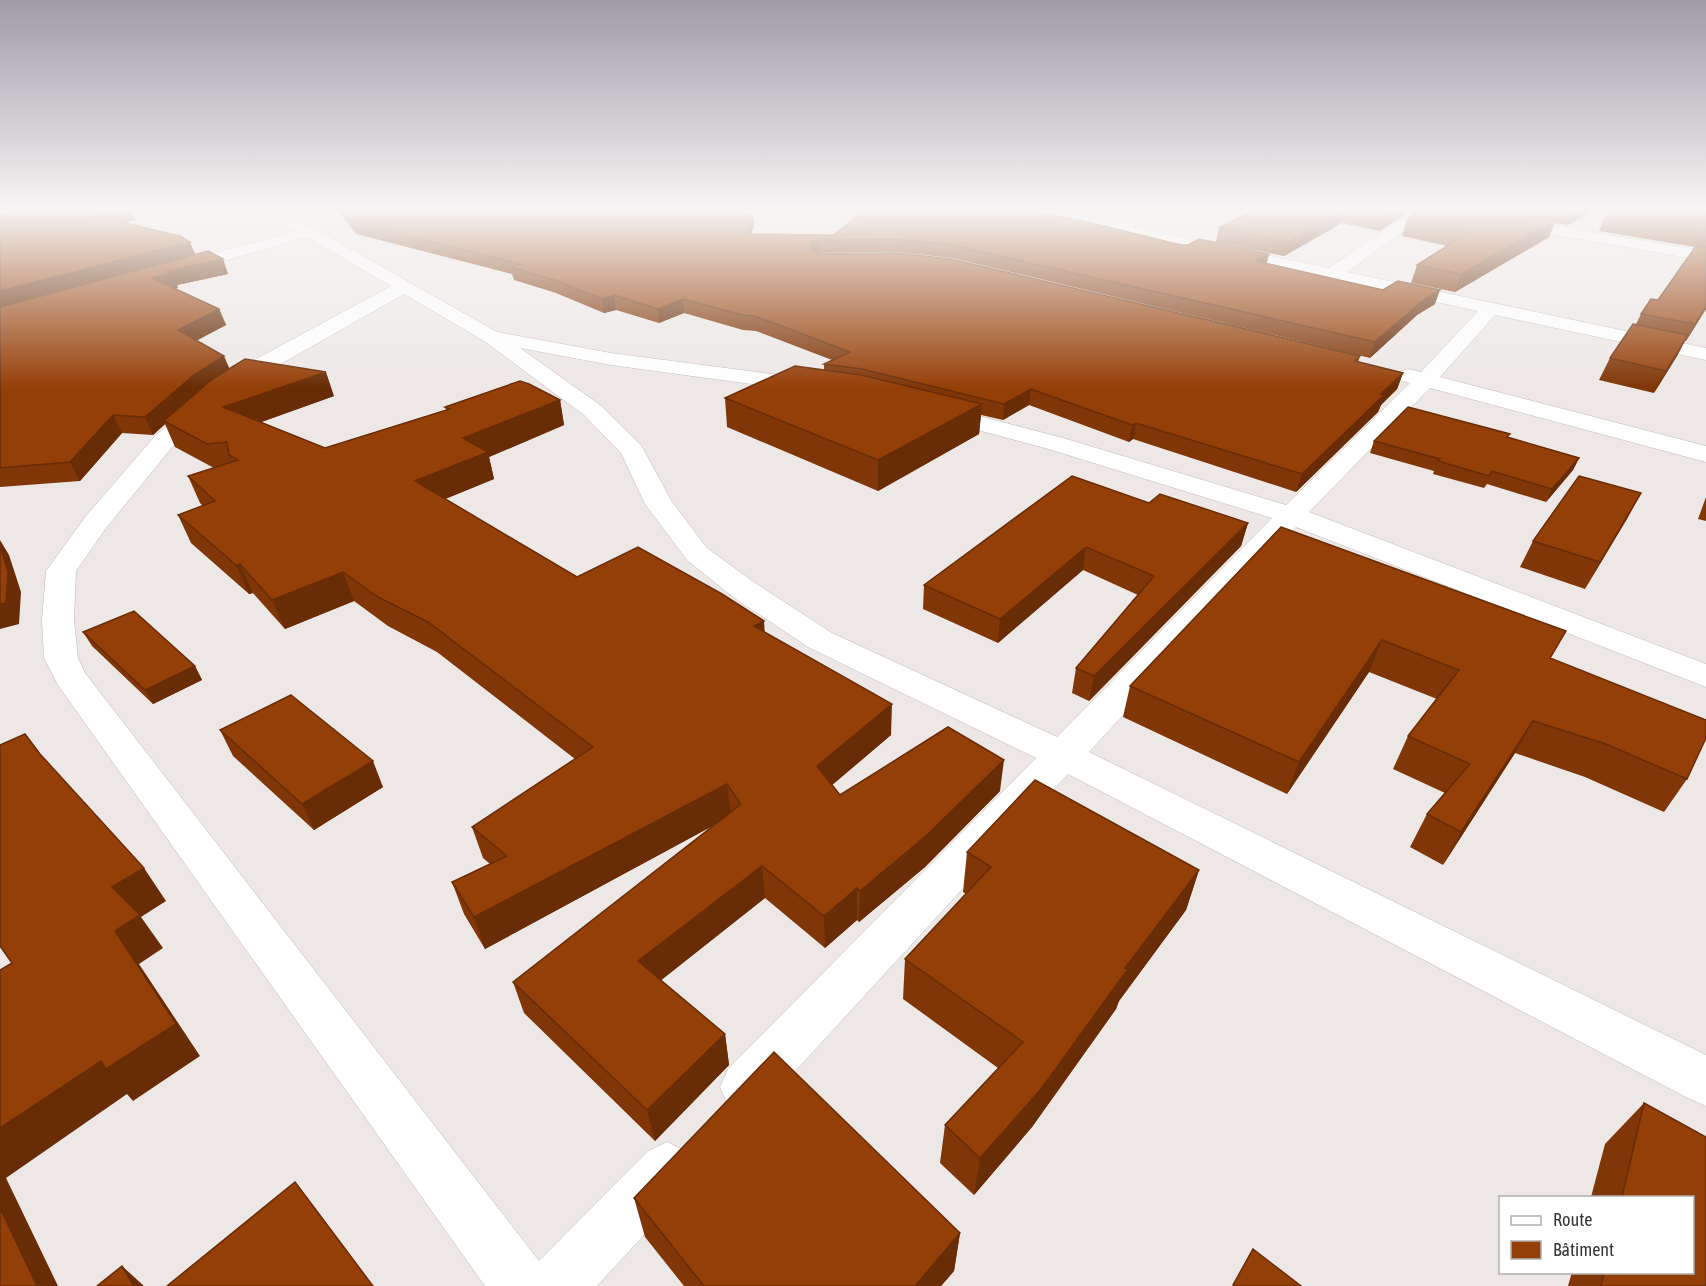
<svg xmlns="http://www.w3.org/2000/svg" width="1706" height="1286" font-family="'Asap Condensed',sans-serif">
<style>
.lines{fill:none;stroke-linecap:round;stroke-linejoin:round}
.minor-casing{stroke:#beb9b7;stroke-width:1}
.minor{fill:#fff;fill-rule:evenodd}
.wall{fill:#803607}
.shaded-wall{fill:#682c06}
.building{fill:#953f08;stroke:#682c06;stroke-width:1.5}
</style>
<rect width="100%" height="100%" fill="#ede8e6"/>
<g class="lines">
<!-- minor casing -->
<g class="minor-casing">
<path id="minor" d="M255,208h20l19,9 203,115 114,21 207,27 3,5 -3,5 -8,2 -199,-27 -91,-17 80,57 41,40 31,57 35,46 48,35 77,50 225,104 215,-219 -227,-70 -116,-31 -4,-5 4,-5 8,-2 126,33 223,67 124,-122 -9,-2 -3,-5 3,-5 8,-2 12,3 57,-61 -457,-99 -7,-4h30l71,15 27,-15h18l-28,19 197,41 89,-60h17l-88,64 359,76v12l-211,-45 -55,62 266,69v16l-276,-74 -121,124 397,152v23l-410,-160 -207,225 617,303v51l-18,-8 -620,-324 -304,331 -18,7 -18,-7 -8,-18 8,-18 308,-311 -228,-111 -75,-50 -46,-37 -42,-56 -24,-51 -37,-38 -100,-74 -80,-47 -139,79 -45,30 -47,43 -67,82 -30,43 -2,49 4,38 7,15 454,588 109,-110 19,-9 19,9 9,19 -9,19 -89,97h-112l-427,-601 -14,-27 -2,-38 4,-49 40,-55 69,-80 49,-43 45,-30 142,-77 -84,-49 -126,36h-12l-3,-4 3,-4 127,-34z
M1508,218l198,33v10l-203,-35 -3,-3 3,-3z"/>
</g>
<!-- minor -->
<use href="#minor" class="minor"/>
</g>
<!-- wall -->
<path class="wall" d="M336,208h352l65,6 1,12 -3,8 430,11 88,9 -3,10 169,40 -18,11 -47,43 -418,-100 -55,-6 -80,1 543,103 -2,6 45,11 -6,16 -16,16 -3,7 -82,80 -163,-53 -4,3 -100,-37 -26,15 -22,-5 -2,19 -101,57 -151,-64 -2,-29 99,-28v-6l8,-4 -76,-29 -13,-1 -59,-17 -25,10 -43,-13 -12,3 -48,-20 -42,-13 -2,-6 -156,-40z
M1258,208h156l-34,23 -38,-8 -58,33 -68,-14 3,-14z
M1423,208h174l-29,17 -14,-2 -5,14 -94,55 -44,-9 6,-18 30,-19 -45,-10 5,-17z
M1706,208v101l-20,32h-1l-8,15 -23,37 -55,-13 11,-22 26,-34 5,-10 17,-14 37,-53 -96,-16 6,-14z
M14,212l122,8 -13,3 72,32 28,4 5,15 -51,11 1,3 -3,1 44,20 7,16 -30,15 34,29 104,27 -73,26 64,26 121,-38 -1,-3 115,-7 4,25 -75,32 5,22 -49,20 132,78 187,55 127,103 -59,50 8,10 160,-4 -75,76 -66,55 -2,-2 -32,28 -60,-50 -104,82 64,54 4,31 -74,76 -131,-128 -11,-31 203,-158 -231,125 -21,-35 -12,-32 38,-18 -7,-6 -11,-31 103,-68 -138,-107 -49,-26 -34,-25 -69,28 -32,-36 -4,1 -58,-51 -13,-28 25,-9 -3,-3 -12,-27 26,-8 -39,-21 -10,-23 -12,11 -31,-2 -42,48 -80,6v-272z
M1508,437l71,21 -6,12 -27,32 -59,-18 -3,4 -51,-14 1,-3 -64,-18 4,-12z
M1641,493l-56,96 -65,-22 13,-26z
M1706,497v24l-8,-2z
M1149,503l99,20 -7,23 -152,155 -17,-8 4,-25 62,-73 -55,-25 -85,73 -75,-34 1,-24z
M1281,527l270,131 136,121 -23,33 -79,-35 -70,-24 -72,112 -33,-18 17,-33 18,-21 -52,-24 15,-33 29,-37 -68,-27 -82,122 -164,-77 7,-31z
M83,632l112,34 7,14 -49,24 -61,-58z
M220,730l163,57 -69,43 -81,-74z
M967,852l232,18 -13,40 -67,91 -3,8 -84,118 -58,68 -34,-32 5,-38 53,-57 -95,-69 2,-40 61,-65 -3,-2z
M1644,1103l62,34v149h-138l4,-14h120v-75h-101l14,-53z
M634,1198l326,35 -6,38 -13,15h-257l-39,-49z"/>
<!-- shaded-wall -->
<path class="shaded-wall" d="M126,208h5l5,12 -40,9 -6,-14z
M1398,208h16l-34,23 4,-14z
M1579,208h18l-29,17 5,-13z
M1346,209l-4,14 -58,33 4,-14z
M753,214l1,12 -8,21 -1,-13z
M1556,220l-7,17 -94,55 6,-18z
M820,240v13l-6,1 -4,5v-13l3,-5z
M190,242l6,14 -196,53v-18z
M1269,254l-3,13 -10,-6z
M223,259l5,15 -51,11 1,3 -20,5 -6,-15 16,-7z
M1440,290l-5,14 -18,11 -47,43 5,-16 47,-41z
M614,295l2,15 -12,3 -2,-14z
M683,299l1,14 -25,10 -1,-14z
M1706,306v3l-20,32 9,-17z
M219,309l7,16 -41,22 -7,-17z
M1688,335l-11,21 -23,37 12,-22z
M224,356l7,16 -67,49 1,3 -12,11 -8,-18 50,-43z
M326,372l8,24 -100,36 -11,-25z
M1403,373l-6,16 -16,16 -3,7 -82,80 6,-18z
M1031,389l-2,16 -26,15 1,-16z
M560,400l4,25 -75,32 5,22 -71,29 -8,-27 48,-43z
M982,404l-3,30 -101,57v-31z
M113,415l9,18 -42,48 -10,-19z
M1136,423l-3,16 -4,3 3,-17z
M1579,458l-6,12 -27,32 6,-13z
M1641,493l-14,26 -42,70 15,-27z
M1248,523l-7,23 -152,155 5,-25z
M0,540l9,15 12,37 -2,32 -19,5z
M1086,547l-3,23 -85,73 2,-24z
M240,564l13,29 -4,1 -13,-29z
M343,572l11,29 -69,28 -13,-29z
M764,621l2,30 -12,-25z
M1382,640l-13,32 -82,122 12,-32z
M195,666l7,14 -49,24 -8,-14z
M892,704l-1,31 -73,62 -1,-31z
M1533,721l-18,32 -72,112 18,-33z
M1004,760l-4,31 -75,76 -66,55 1,-31z
M373,761l10,26 -69,43 -12,-26z
M727,784l4,32 -246,133 -11,-32z
M762,866l3,32 -120,95 -7,-32z
M144,868l22,33 -25,16 22,31 -24,16 61,92 -67,45 -6,-7 -121,84 52,108h-21l-37,-78v-80l112,-241z
M1199,870l-13,40 -67,91 -3,8 -84,118 -58,68 6,-37z
M857,888v32l-32,28 -1,-32z
M725,1034l4,31 -74,76 -8,-31z
M960,1233l-6,38 -13,15h-26z
M122,1266l22,20h-10z"/>
<!-- building -->
<path class="building" d="M14,208h112l-36,7 90,21 10,6 -190,49v-76l14,-3z
M342,208h346l65,6 -8,20 89,1 33,-27h149l59,11 106,26h7l11,-6 70,15 -13,7 127,29 15,-9 42,9 -18,11 -47,41 -423,-97 -55,-6 -77,1 -7,1 -3,5 2,6 7,2 78,-1 54,6 409,97 -5,5 48,12 -22,21 3,1 -82,79 -166,-51 -4,2 -101,-36 -27,15 -142,-35 -38,-5 26,-12 -95,-36 -13,-1 -59,-16 -25,10 -44,-14 -12,4 -48,-19 -43,-13 9,-3 -168,-42z
M1258,208h140l-14,9 -38,-8 -58,33 -69,-14z
M1423,208h61l72,12 -95,54 -44,-9 52,-33 -62,-13z
M1553,208h26l-6,4z
M1614,208h92v25l-101,-16z
M1696,246l10,1v59l-11,18 -54,-10 10,-15 7,1z
M208,251l15,8 -55,12 4,2 -20,5 67,31 -41,21 46,26 -29,18 -50,43 -32,-2 -43,47 -70,6v-161z
M1633,324l55,11 -22,36 -56,-13z
M245,359l81,13 -103,35 102,41 125,-39 -5,-2 75,-26 9,3 31,16 -97,38 25,14 -73,29 162,96 61,-30 84,47 42,27 -10,5 138,78 -75,62 23,29 108,-68 56,33 -77,75 -67,56 -3,-3 -33,28 -62,-50 -124,95 87,73 -78,76 -134,-128 228,-178 -14,-20 -253,133 -22,-35 55,-26 -35,-29 121,-80 -165,-125 -50,-25 -35,-25 -71,28 -32,-36 -4,1 -58,-50 37,-14 -27,-25 50,-16 -9,-5 -2,-13 -20,2 -43,-23 47,-41z
M795,366l66,9 121,29 -104,56 -153,-62z
M1408,407l102,27 -3,3 72,21 -27,31 -60,-18 -3,5 -51,-15 2,-2 -66,-18z
M1072,476l77,27 11,-9 88,29 -154,153 -18,-8 78,-92 -68,-29 -86,72 -76,-34z
M1579,476l62,17 -41,69 -67,-21z
M1281,527l285,104 -16,27 156,62v18l-19,41 -81,-35 -73,-23 -72,111 -34,-18 43,-50 -62,-28 51,-66 -77,-30 -83,122 -169,-76z
M0,545l8,27 -2,31 -6,1z
M134,611l61,55 -50,24 -62,-58z
M291,695l82,66 -71,43 -82,-74z
M25,734l15,20 104,114 -32,19 28,28 -25,16 61,93 -70,45 -5,-8 -101,67v-158l12,-7 -12,-17v-201z
M1035,780l164,90 -74,98 3,1 -87,120 -61,69 -35,-33 78,-83 -118,-83 86,-92 -24,-15z
M774,1052l186,181 -45,53h-211l-70,-88z
M1644,1103l62,34v149h-105l3,-14h88v-75h-70z
M295,1182l78,104h-206z
M0,1208l37,78h-37z
M1253,1249l48,37h-66l-2,-1z
M122,1266l12,20h-37z"/>
<!-- sky -->
<linearGradient id="sky" x2="0" y2="1"><stop stop-color="#9f9ba8"/><stop offset="0.54" stop-color="#f7f5f4"/><stop offset="1" stop-color="#f7f5f4" stop-opacity="0"/></linearGradient>
<rect width="1706" height="388" fill="url(#sky)"/>
<!-- legend -->
<rect x="1499" y="1196" width="195" height="78" fill="#ffffff" stroke="#afafae" stroke-width="1.5"/>
<rect x="1511" y="1216" width="30" height="9" fill="#ffffff" stroke="#afafae" stroke-width="1.5"/>
<text x="1553" y="1226" font-size="18" fill="#383635">Route</text>
<rect x="1511" y="1241" width="30" height="18" fill="#953f08" stroke="#afafae" stroke-width="1.5"/>
<text x="1553" y="1256" font-size="18" fill="#383635">Bâtiment</text>
</svg>
